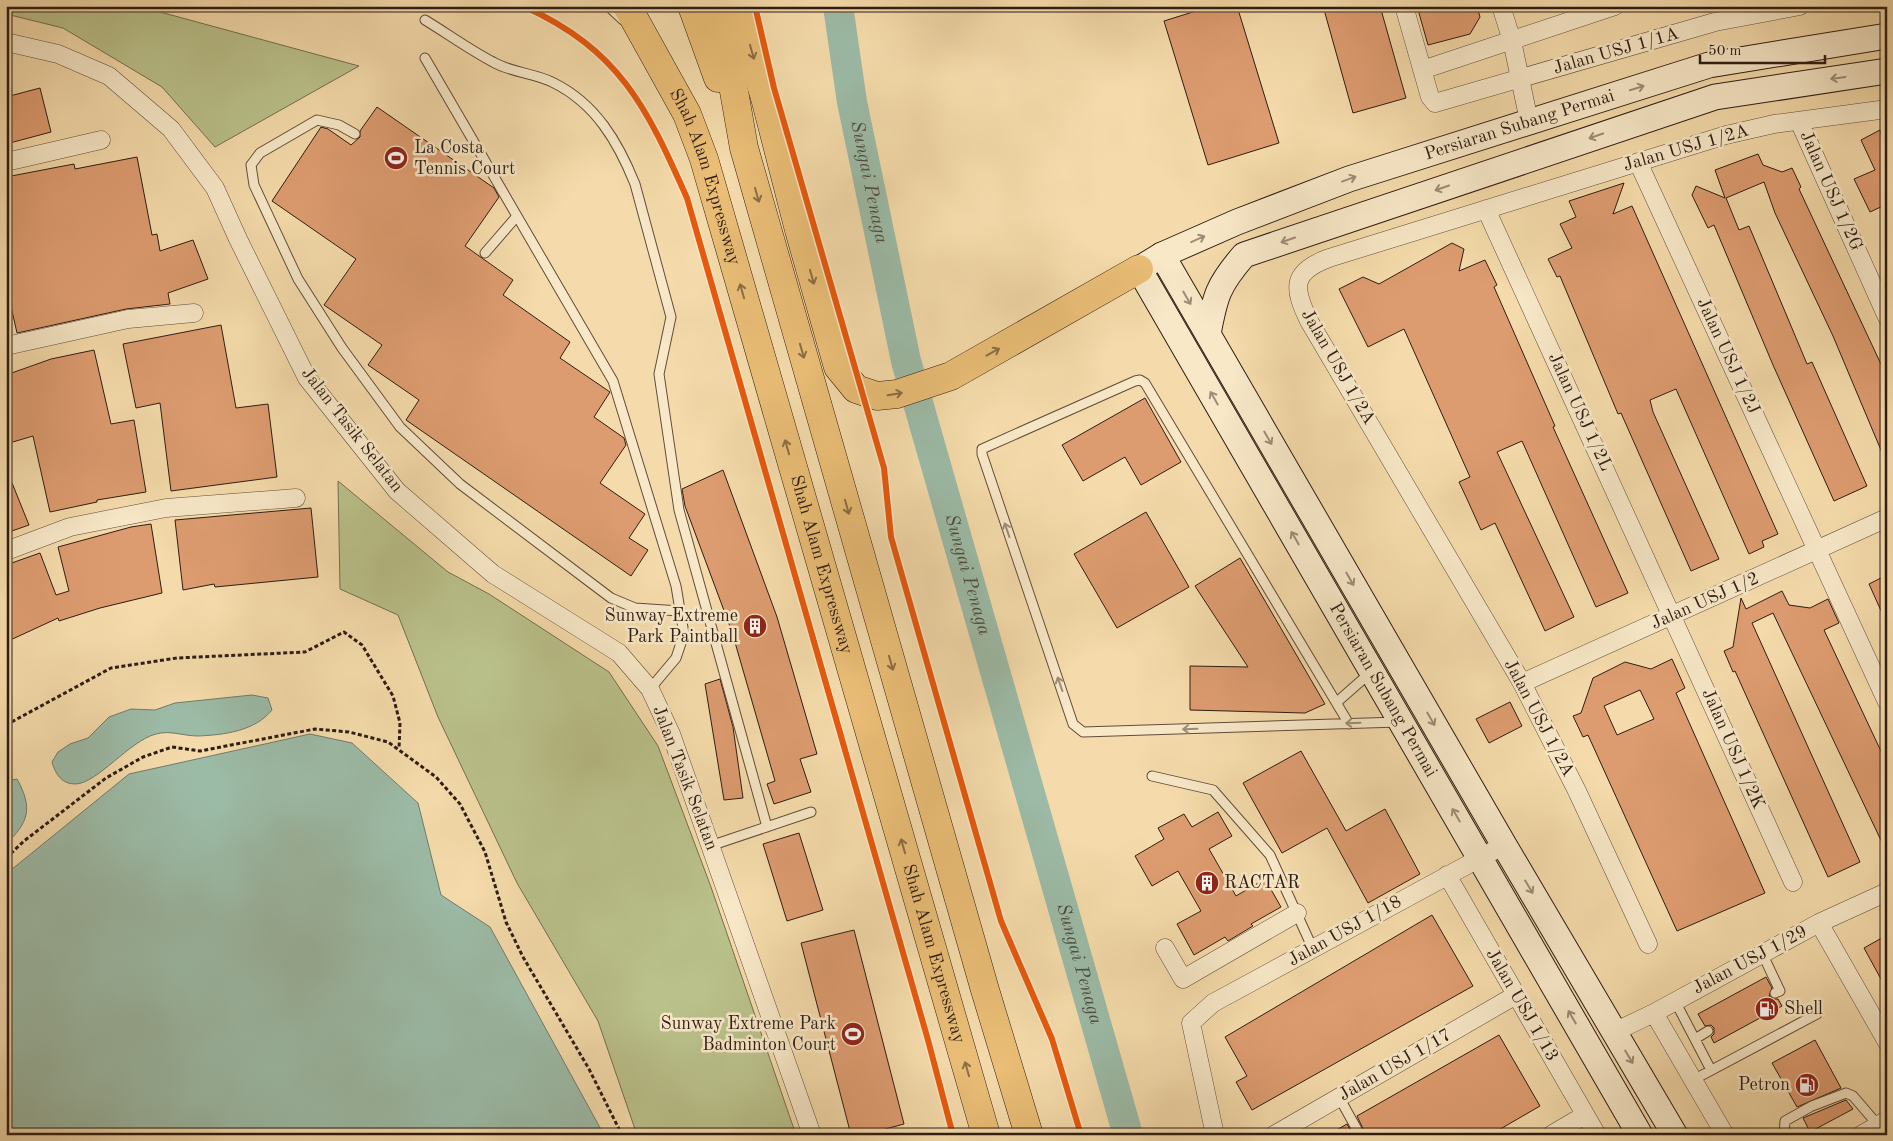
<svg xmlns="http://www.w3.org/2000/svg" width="1893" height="1141" font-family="'Old Standard TT',serif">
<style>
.green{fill:#bac18b;stroke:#746e50}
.water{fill:#9cbba7;stroke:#707b6c}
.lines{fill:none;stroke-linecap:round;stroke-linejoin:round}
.river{stroke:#9cbba7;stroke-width:30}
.building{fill:#dd9c70;stroke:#2e1c14;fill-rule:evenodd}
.lane-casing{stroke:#604c3a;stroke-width:11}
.street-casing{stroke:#604c3a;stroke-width:19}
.secondary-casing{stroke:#2e1c14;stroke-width:27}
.highway-casing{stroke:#2e1c14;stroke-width:29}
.path{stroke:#2e1c14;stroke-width:3;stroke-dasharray:4 2.5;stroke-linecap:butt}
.lane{stroke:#f8e8c8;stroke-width:9}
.street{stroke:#f8e8c8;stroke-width:18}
.secondary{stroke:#f8e8c8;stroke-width:25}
.highway{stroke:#eabe76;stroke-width:28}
.cycleway-casing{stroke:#f8e8c8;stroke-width:9}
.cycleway{stroke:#e8590c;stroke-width:6}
.oneway{stroke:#8c6d45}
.oneway2{stroke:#9d8c77}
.labels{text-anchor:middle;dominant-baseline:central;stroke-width:5;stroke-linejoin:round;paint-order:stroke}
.street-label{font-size:18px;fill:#2e1c14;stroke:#f8e8c8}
.poi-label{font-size:18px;fill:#2e1c14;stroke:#f8e8c8;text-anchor:start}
.water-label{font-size:19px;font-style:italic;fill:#4f4c40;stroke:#f8e8c8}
</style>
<rect width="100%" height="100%" fill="#f5dbab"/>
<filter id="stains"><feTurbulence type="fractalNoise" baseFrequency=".004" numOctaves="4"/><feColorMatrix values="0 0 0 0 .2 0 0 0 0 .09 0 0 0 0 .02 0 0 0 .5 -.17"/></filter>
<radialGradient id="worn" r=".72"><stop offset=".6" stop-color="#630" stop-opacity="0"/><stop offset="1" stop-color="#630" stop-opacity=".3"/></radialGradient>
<!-- green -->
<path class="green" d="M6,6h132l221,60 -144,81 -53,-60 -99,-59 -57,-14z
M338,481l110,91 41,22 120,78 49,74 53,141 85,248h-159l-39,-114 -81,-138 -79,-166 -40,-102 -58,-26z"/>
<!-- water -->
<path class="water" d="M252,695l16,3 4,12c-17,21 -48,25 -74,26 -15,0 -27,-6 -42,-2 -27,7 -59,50 -81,50 -14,0 -20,-11 -23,-22l6,-10 12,-8 18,-6 21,-21 22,-8 24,1 20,-7z
M310,734l42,9 66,60 23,92 49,32 114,208h-598v-250l5,-15 118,-96z
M17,779c16,29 12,43 -11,65v-63z"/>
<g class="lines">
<!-- river -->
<path class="river" id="s1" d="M838,6l14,96 54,259 222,774"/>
</g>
<!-- building -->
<path class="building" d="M1212,6h25l42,137 -71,22 -44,-144z
M1323,6h57l26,92 -53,15z
M1417,6h60l3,11 -10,17 -42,11z
M40,88l11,44 -45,12v-47z
M377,107l117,81 5,9 -34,49 48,34 -10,15 67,47 -10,16 50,34 -16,25 30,21 2,7 -26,38 45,31 -16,24 19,12 -17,26 -225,-156 13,-20 -51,-35 14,-20 -58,-40 32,-46 -84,-58 49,-74 7,2 23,16 9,-8v-6z
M1880,130l3,10 4,-1v65l-17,8 -16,-33 21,-9 -14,-30z
M1758,154l5,11 19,7 10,-4 9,19 -2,2 88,188 -1,85 -53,-126 -58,-123 -11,-31 -38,16 13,32 10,-4 58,138 5,-2 55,124 -33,15 -61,-136 -59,-140 -6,3 -16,-33 4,-9 29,12 -10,-28z
M137,157l15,78 5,-1 3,17 33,-11 15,39 -40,14 2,11 -44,5 -109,24 -11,-49v-107l68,-13 1,5z
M1624,183l-11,31 19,-8 146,328 -16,7 2,6 -15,7 -73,-165 -26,11 3,12 66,147 -28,12 -70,-158 -3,1 -58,-138 -3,1 -9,-18 24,-11 -12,-24 16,-7 -7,-16z
M1452,243l12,6 -5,22 26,-11 12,25 -3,2 61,139 -2,1 75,166 -32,14 -74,-166 -25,11 77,165 -29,14 -50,-108 -14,7 -14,-31 -8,-17 11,-5 -66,-148 -36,18 -29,-58 24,-12 16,7z
M221,325l15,83 32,-4 9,73 -106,14 -11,-88 -24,5 -13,-64z
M94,350l17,74 23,-4 12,72 -49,8v2l-47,10 -17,-76 -27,8v-30l5,-1 -5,-13v-25l45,-16z
M1145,398l36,64 -40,23 -16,-28 -42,24 -21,-36z
M6,468l23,57 -23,8z
M723,470l54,147 40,137 -17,5 11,33 -37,12 -7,-20 8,-3 -43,-149 -47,-126 -3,-17z
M311,508l7,69 -103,10 -1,-3 -31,6 -8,-70z
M1146,512l43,75 -72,41 -43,-74z
M151,524l11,69 -62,15 -41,13 -1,-3 -52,24v-77l34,-12 16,42 13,-4 -11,-44 73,-20z
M1240,558l85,146 -20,9 -115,-3v-44l58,1 -53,-81z
M1887,575v49l-18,-40z
M1782,591l7,14 21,3 18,-9 11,24 -15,7 63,134v89l-114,-240 -21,10 108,239 -32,15 -93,-206 -2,1 -9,-21 9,-4 8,-49 5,11z
M1672,659l13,29 -9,5 89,200 -88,38 -89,-196 -5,2 -10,-21 8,-3 12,-35 32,-16 26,7zM1640,690l14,29 -37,16 -13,-29z
M720,679l13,48 10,71 -19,2 -19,-116z
M1510,702l12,24 -33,17 -13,-24z
M1301,751l45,80 39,-22 35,65 -52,29 -41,-75 -45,25 -39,-70z
M1218,812l14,24 -23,13 27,47 29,-17 16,28 -30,17 2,2 -25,15 -3,-4 -31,18 -17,-31 24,-13 -23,-40 -26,15 -17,-30 29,-17 -6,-11 26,-14 8,13z
M799,833l24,77 -36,11 -24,-77z
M1432,915l41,71 -221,124 -16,-28 11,-6 -22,-39z
M854,930l50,194 -41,11h-12l-50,-192z
M1887,935v55l-23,-42z
M1766,977l6,11 -3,8 5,3h4l4,7 -68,37 -3,-6 3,-3v-6l-3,-3 -6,1 -7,-12z
M1499,1035l41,71 -50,29h-124l-9,-19z
M1815,1040l26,48 -44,19 -25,-44z
M1846,1100l7,9 -43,23 -7,-14z
M1347,1124l6,11h-25z"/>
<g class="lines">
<!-- lane casing -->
<g class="lane-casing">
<path id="lane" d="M608,6l15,14
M425,20c23,14 45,30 68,42 19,11 42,11 61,21 42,21 64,59 81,101l36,133 -12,57 20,136 88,317
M425,58l188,323 63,205 8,48 -8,24 -26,31
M355,134l-16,-9 -22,-5 -57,33 -9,12 3,20 44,94 44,69 58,79 60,57 151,114 24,10 45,3
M485,253l32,-37
M1337,702l33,-29
M1349,724l-204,-341 -5,-3 -5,1 -153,68v5l91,270 10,8 316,-10
M1152,776l61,14 57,65 43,94
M710,846l101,-34
M1762,953l18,38 -5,2
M1675,1001l36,69
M1695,1039l13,-8
M1693,1080l124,-66
M1339,1097l21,38
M1784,1135l1,-14 27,-15 34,-13 7,3 25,29"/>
</g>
<!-- street casing -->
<g class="street-casing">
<path id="street" d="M1404,6l26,91 5,6 280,-81 85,-16
M1501,6l11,35 17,80
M6,42l52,12 51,22 62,53 44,59 23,51 69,139 90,113 96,83 126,79 31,36 21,45 141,401
M1422,70l193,-64
M1799,121l88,196
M6,162l95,-22
M1638,162l249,540
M1486,209l307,673
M6,346l122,-27 66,-6
M6,551l64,-24 96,-19 130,-10
M1522,683l365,-165
M1447,875l150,260
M1819,923l68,119
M1648,944l-71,-153 -55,-108 -213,-362c-16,-33 -18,-49 20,-63l397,-123 48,-11 113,-15
M1165,948l18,31 114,-66
M1654,1013l71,122
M1614,1032l40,-19 165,-90 68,-31
M1215,1135l-24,-112 22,-20 291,-158
M1274,1135l242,-140
M1551,1135l34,-20
M1861,1135l26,-15"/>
</g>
<!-- secondary casing -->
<g class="secondary-casing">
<g id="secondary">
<path d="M1162,255l342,590 171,290"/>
<path d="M1208,334c7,-38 10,-49 36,-79l471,-158 172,-26"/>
<path id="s2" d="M1640,1135l-501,-866 23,-14 75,-33 112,-43 360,-114 178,-29"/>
</g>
</g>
<!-- highway casing -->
<g class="highway-casing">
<g id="highway">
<path id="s3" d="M627,6l60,108 17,45 282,976"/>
<path d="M692,6l26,72"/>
<path d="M719,6l25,142 241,842 44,145"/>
<path d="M735,6l14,38 16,54 34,132 39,137 18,22 21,7 20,-2 54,-18 188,-107"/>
</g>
</g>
<!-- path -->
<path class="path" d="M6,725l105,-57 66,-10 128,-6 39,-20 18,13 31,51 7,27 -1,26
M6,858l18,-17 82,-63 37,-21 29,-10 28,4 115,-22 34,3 39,10 48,35 24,27 25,48 21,70 17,35 66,112 33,66"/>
<!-- lane -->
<use href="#lane" class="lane"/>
<!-- street -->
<use href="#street" class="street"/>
<!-- secondary -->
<use href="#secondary" class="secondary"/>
<!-- highway -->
<use href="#highway" class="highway"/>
<!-- cycleway casing -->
<g class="cycleway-casing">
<path id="cycleway" d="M523,6c97,44 123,100 164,192l241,842 25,95
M755,6l19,82 110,380 7,69 110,384 51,118 29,96"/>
</g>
<!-- cycleway -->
<use href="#cycleway" class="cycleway"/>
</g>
<!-- one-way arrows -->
<defs><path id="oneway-shaft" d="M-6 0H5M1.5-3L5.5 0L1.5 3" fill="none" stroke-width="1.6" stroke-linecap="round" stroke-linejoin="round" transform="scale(1.25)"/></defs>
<g class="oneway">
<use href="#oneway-shaft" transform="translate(752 52) rotate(74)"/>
<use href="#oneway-shaft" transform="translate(757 195) rotate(74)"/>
<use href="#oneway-shaft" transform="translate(812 277) rotate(74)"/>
<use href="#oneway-shaft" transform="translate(742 291) rotate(-106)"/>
<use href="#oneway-shaft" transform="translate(802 351) rotate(74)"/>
<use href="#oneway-shaft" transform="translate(993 352) rotate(-29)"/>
<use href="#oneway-shaft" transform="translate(895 394) rotate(-10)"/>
<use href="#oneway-shaft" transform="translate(787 447) rotate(-106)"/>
<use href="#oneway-shaft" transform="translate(847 507) rotate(74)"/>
<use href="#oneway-shaft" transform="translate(891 663) rotate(74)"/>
<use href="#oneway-shaft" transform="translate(903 846) rotate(-106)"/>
<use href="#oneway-shaft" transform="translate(967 1069) rotate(-106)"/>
</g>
<g class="oneway2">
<use href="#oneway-shaft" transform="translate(1838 78) rotate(172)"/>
<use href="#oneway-shaft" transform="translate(1637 88) rotate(-17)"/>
<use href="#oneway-shaft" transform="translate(1596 136) rotate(161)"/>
<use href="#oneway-shaft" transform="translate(1349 179) rotate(-20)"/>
<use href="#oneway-shaft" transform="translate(1442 188) rotate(161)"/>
<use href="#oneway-shaft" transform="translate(1198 239) rotate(-24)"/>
<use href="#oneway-shaft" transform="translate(1288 240) rotate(161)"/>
<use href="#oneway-shaft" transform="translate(1187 298) rotate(60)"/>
<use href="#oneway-shaft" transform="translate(1214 398) rotate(-120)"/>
<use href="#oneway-shaft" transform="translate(1268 438) rotate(60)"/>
<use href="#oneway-shaft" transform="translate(1007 530) rotate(-109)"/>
<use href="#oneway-shaft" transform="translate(1295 538) rotate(-120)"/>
<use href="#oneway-shaft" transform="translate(1350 579) rotate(60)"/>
<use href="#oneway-shaft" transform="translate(1060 684) rotate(-109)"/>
<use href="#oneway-shaft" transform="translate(1431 719) rotate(60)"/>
<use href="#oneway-shaft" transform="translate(1353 723) rotate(178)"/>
<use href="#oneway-shaft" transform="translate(1190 729) rotate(178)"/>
<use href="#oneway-shaft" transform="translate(1456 815) rotate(-120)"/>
<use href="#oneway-shaft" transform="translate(1529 887) rotate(59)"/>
<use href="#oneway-shaft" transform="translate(1572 1017) rotate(-120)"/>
<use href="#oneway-shaft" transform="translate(1629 1057) rotate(59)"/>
</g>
<!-- icons -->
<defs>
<g id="stadium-disc" transform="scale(1.25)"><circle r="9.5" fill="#8f2418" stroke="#f8e8c8"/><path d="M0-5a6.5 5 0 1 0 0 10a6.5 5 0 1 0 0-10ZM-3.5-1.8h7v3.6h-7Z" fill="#fff"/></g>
<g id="building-disc" transform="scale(1.25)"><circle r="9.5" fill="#8f2418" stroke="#f8e8c8"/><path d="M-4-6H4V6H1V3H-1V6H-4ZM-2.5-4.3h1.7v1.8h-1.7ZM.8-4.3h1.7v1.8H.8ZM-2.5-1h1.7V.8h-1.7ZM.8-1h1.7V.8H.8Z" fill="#fff"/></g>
<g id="fuel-disc" transform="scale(1.25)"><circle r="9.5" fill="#8f2418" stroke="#f8e8c8"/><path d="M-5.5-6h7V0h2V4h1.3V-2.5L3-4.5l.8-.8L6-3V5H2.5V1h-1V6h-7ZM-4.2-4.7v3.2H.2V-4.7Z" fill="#fff"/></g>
</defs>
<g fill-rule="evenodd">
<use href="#stadium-disc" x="396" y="158"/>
<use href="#building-disc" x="755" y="626"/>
<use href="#building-disc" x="1207" y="883"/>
<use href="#fuel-disc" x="1767" y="1009"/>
<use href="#stadium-disc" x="853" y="1034"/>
<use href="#fuel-disc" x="1807" y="1085"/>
</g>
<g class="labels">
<!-- street labels -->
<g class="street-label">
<text transform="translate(1616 51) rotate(-16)">Jalan USJ 1/1A</text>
<text stroke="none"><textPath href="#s2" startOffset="1408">Persiaran Subang Permai</textPath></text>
<text transform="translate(1686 148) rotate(-16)">Jalan USJ 1/2A</text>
<text stroke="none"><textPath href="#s3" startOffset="189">Shah Alam Expressway</textPath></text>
<text transform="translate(1831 191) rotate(66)">Jalan USJ 1/2G</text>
<text transform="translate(1728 356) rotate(65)">Jalan USJ 1/2J</text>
<text transform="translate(1338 367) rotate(60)">Jalan USJ 1/2A</text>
<text transform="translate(1580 412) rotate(65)">Jalan USJ 1/2L</text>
<text transform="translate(352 430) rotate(52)">Jalan Tasik Selatan</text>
<text stroke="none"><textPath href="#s3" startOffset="594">Shah Alam Expressway</textPath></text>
<text transform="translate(1705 601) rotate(-24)">Jalan USJ 1/2</text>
<text transform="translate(1383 690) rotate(60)">Persiaran Subang Permai</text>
<text transform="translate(1539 718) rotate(62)">Jalan USJ 1/2A</text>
<text transform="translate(1733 749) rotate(66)">Jalan USJ 1/2K</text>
<text transform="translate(685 778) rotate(69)">Jalan Tasik Selatan</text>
<text transform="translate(1345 931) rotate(-29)">Jalan USJ 1/18</text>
<text stroke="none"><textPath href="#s3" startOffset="999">Shah Alam Expressway</textPath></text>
<text transform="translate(1750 960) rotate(-28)">Jalan USJ 1/29</text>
<text transform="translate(1522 1005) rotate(60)">Jalan USJ 1/13</text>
<text transform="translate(1395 1065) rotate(-30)">Jalan USJ 1/17</text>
</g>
<!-- poi labels -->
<g class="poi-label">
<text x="414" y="148">La Costa<tspan x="414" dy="21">Tennis Court</tspan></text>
<text x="738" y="616" text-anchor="end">Sunway Extreme<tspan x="738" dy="21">Park Paintball</tspan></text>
<text x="1224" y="883">RACTAR</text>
<text x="1784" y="1009">Shell</text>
<text x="836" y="1024" text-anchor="end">Sunway Extreme Park<tspan x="836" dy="21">Badminton Court</tspan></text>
<text x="1790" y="1085" text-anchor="end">Petron</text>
</g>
<!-- water labels -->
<g class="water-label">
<text stroke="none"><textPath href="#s1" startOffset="179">Sungai Penaga</textPath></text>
<text stroke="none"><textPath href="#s1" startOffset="584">Sungai Penaga</textPath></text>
<text stroke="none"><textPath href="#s1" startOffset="989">Sungai Penaga</textPath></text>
</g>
</g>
<!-- margin -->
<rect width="1893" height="1141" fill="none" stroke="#f5dbab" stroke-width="25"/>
<rect x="8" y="8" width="1878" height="1126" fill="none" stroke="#2e1c14" stroke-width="2.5"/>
<rect x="12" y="12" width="1868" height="1116" fill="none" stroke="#2e1c14"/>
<!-- scale -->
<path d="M1700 55v8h125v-8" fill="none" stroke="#2e1c14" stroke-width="2.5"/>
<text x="1708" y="55" font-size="15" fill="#2e1c14" stroke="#f8e8c8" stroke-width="4" paint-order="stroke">50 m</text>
<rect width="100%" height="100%" filter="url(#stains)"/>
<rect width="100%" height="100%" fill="url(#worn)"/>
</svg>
